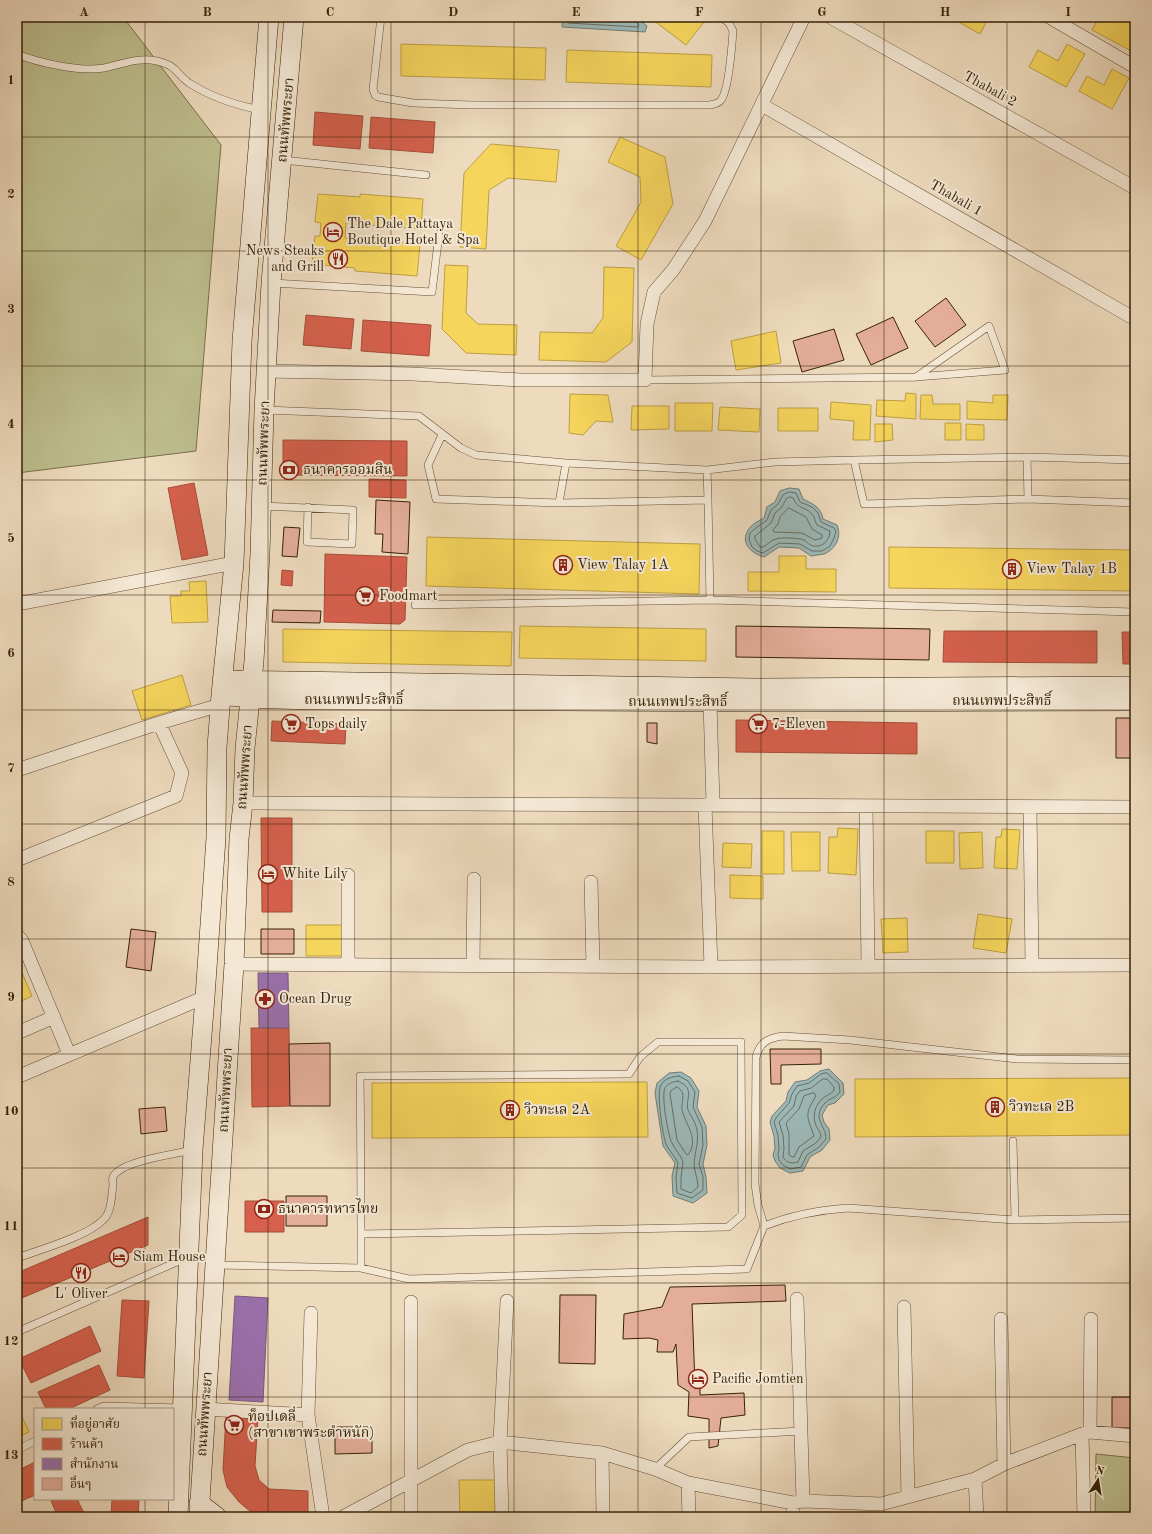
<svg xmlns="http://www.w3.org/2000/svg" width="1152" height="1534" font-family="'Old Standard TT','Noto Serif Thai',serif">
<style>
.green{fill:#bebe8e;stroke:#7a704b}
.water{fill:#9cb9b9;stroke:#737d72}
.homes{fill:#f6d55c;stroke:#bc9f43}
.shops{fill:#d6604d;stroke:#a64d38}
.offices{fill:#9970ab;stroke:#7b597a}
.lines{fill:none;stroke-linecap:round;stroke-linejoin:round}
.shore{stroke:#696e60;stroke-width:1}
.building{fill:#e3ad99;stroke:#362208}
.lane-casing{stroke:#645036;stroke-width:8}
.street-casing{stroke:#645036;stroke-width:14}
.secondary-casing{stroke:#362208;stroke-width:20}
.lane{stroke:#f4e8d5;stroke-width:7}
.street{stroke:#f4e8d5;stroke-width:13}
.secondary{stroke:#f4e8d5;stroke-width:19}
.grid{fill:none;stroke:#362208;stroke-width:1;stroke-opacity:0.55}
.labels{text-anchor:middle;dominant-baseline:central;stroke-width:4;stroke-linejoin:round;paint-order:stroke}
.street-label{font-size:14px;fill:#362208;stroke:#f4e8d5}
.poi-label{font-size:14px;fill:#362208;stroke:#f4e8d5;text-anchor:start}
.neatline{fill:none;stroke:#362208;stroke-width:1.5}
.grid-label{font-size:13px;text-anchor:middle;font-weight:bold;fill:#362208}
</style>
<rect width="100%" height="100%" fill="#eedbbe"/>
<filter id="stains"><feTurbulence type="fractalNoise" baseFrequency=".005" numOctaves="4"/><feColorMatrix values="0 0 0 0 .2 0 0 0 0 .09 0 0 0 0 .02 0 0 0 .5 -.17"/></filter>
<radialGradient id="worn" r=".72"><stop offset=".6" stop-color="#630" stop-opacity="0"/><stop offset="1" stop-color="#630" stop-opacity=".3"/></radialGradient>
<!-- green -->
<path class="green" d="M17,17h106l98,128 -25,306 -179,22z
M1096,1454l39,4v59h-40z"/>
<!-- water -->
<path class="water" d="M563,17h73l11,9 -2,6 -83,-5z
M789,488l10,1 4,10c10,5 18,8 20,20l14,6c5,11 -1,24 -13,29 -4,1 -9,1 -13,2l-12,-8 -20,-1 -15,10c-11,-3 -23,-12 -17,-25 3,-7 11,-11 17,-14l3,-11 8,-5 5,-11z
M829,1069l14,14 1,11 -9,9 -7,2 -6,10 2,7 5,7 1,11 -8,10 -12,7 -7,14 -13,2 -10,-5 -5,-7 -2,-6 2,-7 -1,-12 -4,-14 2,-6 14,-15 2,-9 7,-10 12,-2 13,-9z
M681,1072l10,6 8,13 -2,16 9,19 1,19 -4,19 3,13 1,16 -14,10 -20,-7 -1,-20 3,-13 -12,-17 -8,-53 2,-10 12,-10z"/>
<!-- homes -->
<path class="homes" d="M649,17h49l6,5 -18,23z
M950,17h39l-9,17z
M1099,17h36v36l-43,-23z
M401,44l145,4 -1,32 -144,-4z
M1067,44l18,10 -19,33 -37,-20 9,-17 20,11z
M567,50l145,5 -1,32 -145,-5z
M1112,69l17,9 -17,31 -33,-18 8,-15 17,9z
M620,137l45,20 8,47 -32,56 -25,-14 25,-44 -1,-25 -32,-15z
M491,144l68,6 -3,32 -48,-4 -19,12 -3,59 -26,-2 4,-74z
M318,194l42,3v-3l63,5 -2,30 -75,-6 -1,15 75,6 -3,32 -62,-5v-3l-43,-4 3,-28h5l1,-13 -6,-1z
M445,265l23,1 -2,47 12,11 39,1 -1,30 -50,-2 -24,-24z
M604,267l30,1 -2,74 -26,20 -67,-2 1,-28 52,1 11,-15z
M776,331l5,32 -45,7 -5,-29z
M906,393l10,1v25l-40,-3 1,-16 28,1z
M570,394l38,1 5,27 -17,-1 -13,14 -14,-2z
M921,395h11l1,9h27v16l-40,-1z
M993,395h15l-1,25 -40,-1v-18l26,2z
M831,402l40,3 -1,35h-17l1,-19 -24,-2z
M675,403h38l-1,28h-37z
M632,406h37v23l-38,1z
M720,407l40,2 -1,23 -41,-2z
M778,408h40v23h-40z
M945,423h16v17h-16z
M875,424h17l1,16 -18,2z
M966,424l18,1v15h-18z
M427,537l273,7 -1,50 -273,-8z
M889,547l246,3v41l-246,-3z
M779,556h27v13h30v23l-88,-1v-19h31z
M206,581l2,41 -36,1 -2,-27h11v-5h9l-1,-9z
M520,626l186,3v32l-187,-3z
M283,629l229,3 -1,34 -228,-4z
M182,675l9,30 -49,15 -10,-29z
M838,828l20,1 -2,46 -28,-2 1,-36h8z
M1002,829l18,1 -3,39 -23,-1 2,-31h5z
M762,831h22v43h-22z
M926,831h28v32h-28z
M791,832h29v39h-28z
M982,832l1,36 -23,1 -1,-36z
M723,843l29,1 -1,24 -29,-1z
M730,875l33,1v23l-33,-1z
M978,914l34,5 -6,34 -33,-5z
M907,918l1,34 -25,1 -2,-34z
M306,925h38v31h-38z
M17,961l15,35 -15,7z
M1135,1078v57l-280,2v-58z
M647,1082l1,55 -276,1v-55z
M17,1406l12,26 -12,6z
M459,1480h37l1,37h-37z"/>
<!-- shops -->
<path class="shops" d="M315,112l48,4 -3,33 -47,-4z
M371,117l64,5 -2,31 -64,-5z
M306,315l48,4 -3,30 -48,-4z
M363,320l68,5 -2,31 -68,-5z
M283,440l124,1v35l-124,-1z
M369,479l37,1v18l-37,-1z
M194,483l14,72 -26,5 -14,-72z
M325,554l82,3 -2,63 -5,4 -76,-2z
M282,570l11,1 -1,15 -11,-1z
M944,631h153v32l-154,-1z
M1122,632h13v32h-12z
M736,720l181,3v31l-181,-2z
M272,721l74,3 -1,20 -74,-3z
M261,818h31v94h-30z
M251,1028h38l1,78 -38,1z
M245,1201h39v31h-39z
M148,1217v28l-131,55v-27z
M122,1300l27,1 -5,77 -27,-2z
M90,1326l11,25 -70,32 -12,-24z
M99,1365l11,25 -41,19h-23l-8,-17z
M226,1416l32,1 -3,49 4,14 10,9 39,2v26h-47l-10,-5 -12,-10 -12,-15 -4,-17z
M35,1462v33l-18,8v-32z
M54,1499h23l9,18h-28l-7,-16z
M112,1499h27l-1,18h-27z"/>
<!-- offices -->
<path class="offices" d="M258,973h30l1,55h-30z
M235,1296l33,2 -5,104 -34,-2z"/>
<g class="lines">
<!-- shore -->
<path class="shore" d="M567,17v4l1,2 70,4 1,-2 -4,-4 -1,-4
M572,17l1,1 54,4 2,-1v-4
M789,492l7,1 4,9 12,5 6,6 3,9 13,6 2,3 -2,7 -4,8 -8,5h-10l-12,-7 -21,-1 -16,10 -6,-2 -5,-4 -3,-8 1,-6 6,-5 11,-8 4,-10 7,-6 5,-9z
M790,497l3,1c5,12 12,8 19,16 3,3 3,8 5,11l13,6c0,8 -7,17 -16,15 -4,0 -7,-4 -10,-6 -5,-2 -24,-3 -28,-1 -5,1 -9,6 -13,8h-3l-5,-8v-3l16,-13 4,-10 7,-6 4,-8z
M789,508l17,9 6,12 10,6v3l-7,2 -13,-7 -28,-1 -1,-2 5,-6 2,-7z
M827,1073l12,11 1,8c-5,7 -11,6 -15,11 -14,15 1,22 1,36l-7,8 -12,8 -6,12 -11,2 -7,-4 -4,-5 -1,-5 1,-7 -1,-13 -4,-13 2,-4 13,-15 3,-9 5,-8 12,-3 12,-9z
M679,1076l9,5 7,11 -2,15 9,20 1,18 -4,19 4,13v13l-11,8 -15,-5 -1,-16 2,-14c-3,-7 -9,-12 -12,-19 -3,-8 -10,-52 -5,-59 4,-7 11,-8 18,-9z
M823,1079h4l7,8v3c-3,5 -8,5 -12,9 -7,7 -9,15 -7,24 1,5 6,8 6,14l-5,6 -13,8 -5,11c-7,2 -11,1 -15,-5l1,-9 -1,-13 -4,-13 15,-16 2,-10 4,-5 11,-3z
M678,1081c18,8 7,17 10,29 3,7 8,13 9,20 2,12 -2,21 -3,33 0,8 4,16 4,24l-7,6 -10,-4v-12l2,-15c-2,-7 -8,-12 -11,-19 -4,-7 -11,-48 -7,-55 3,-5 8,-6 13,-7z
M677,1087c10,5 4,14 5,23 3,14 18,29 6,45l-2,-1 -9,-14 -7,-46 1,-3z
M814,1093l2,3c-12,19 -9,20 -2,40l-15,11 -5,10h-2l-3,-2v-21l-3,-11 13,-14 5,-13z"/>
</g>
<!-- building -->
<path class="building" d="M946,298l20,27 -31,22 -20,-26z
M893,317l15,31 -37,17 -15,-31z
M834,329l10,31 -42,12 -9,-31z
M376,500l34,2 -2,52 -26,-2 1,-18h-8z
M284,527l16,1 -3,29 -15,-1z
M273,610l48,1 -1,12 -48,-1z
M736,626l194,3 -1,31 -193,-3z
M1116,718h19v40h-19z
M647,723h10v21l-10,-2z
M131,929l25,3 -5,39 -25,-4z
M261,929h33v25h-33z
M330,1043v63h-40l-1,-62z
M770,1049h51v15l-40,1v19h-10z
M165,1107l2,24 -26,3 -2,-25z
M286,1196h41v30h-41z
M785,1285l1,16 -94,3 3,81h5v10l44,-2 1,22 -24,3 -3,28 -9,2v-29l-21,-3 1,-24 -11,-7 -2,-41 -3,8h-16l1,-12 -9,-2 -26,1 1,-25 38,-7 8,-20z
M560,1295h36l-1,69 -36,-1z
M1112,1397h23v31h-23z
M335,1427h37v26l-37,1z"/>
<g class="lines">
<!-- lane casing -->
<g class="lane-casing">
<path id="lane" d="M381,17l-8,72 2,6 3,2 35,6 59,2h238c4,-1 8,-1 11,-5 8,-10 11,-55 12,-69l-4,-8 -8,-6
M17,54c22,9 63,18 87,14 19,-4 34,-11 53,-7 21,5 18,12 32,22 22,14 46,22 71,27
M283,160l143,15
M272,283l160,9 7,-58
M645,380l271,-3 89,-7 -16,-44 -73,51
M265,410l154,6 42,32 15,7 90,8 141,7 68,-8 79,-2 173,-3 108,3
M442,435l-14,30 8,34 123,4 149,-3 -1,-30
M1027,457l1,42
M854,460l10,44 164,-5 107,4
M708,500l2,100
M559,503l7,-40
M262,506l91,4 -1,34 -45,-2 1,-35
M415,605l295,-5 425,12
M1013,1141l2,79
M764,1226l-6,-21 -3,-21 1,-127c4,-15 12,-19 27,-21l67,4 167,19 118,1
M361,1234l367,-7 14,-12 -1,-173h-83l-18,15 -11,17 -269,2c1,64 1,128 1,192
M17,1258c22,-8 71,-22 86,-38 9,-8 8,-23 10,-34 0,-3 -1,-7 0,-9 7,-16 63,-23 80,-27
M216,1265l145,3 48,11 338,-10 17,-43c28,-11 54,-16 84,-18l167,12 120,-2
M17,1332l171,-75
M97,1409l7,-3 77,2
M17,1450l18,-9
M655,1469l34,-32 113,-6"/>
</g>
<!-- street casing -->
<g class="street-casing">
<path id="street" d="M830,17l305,171
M1049,17l86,50
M762,105l373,214
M267,371l146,3 108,6h124l2,-56 7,-32 19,-22 32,-49 99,-204
M17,604l217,-41
M710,702l3,102
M17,770l142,-47 61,-18
M243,803l892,4
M705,805l6,162
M866,806l2,161
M1030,808l2,158
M17,860l159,-64 6,-23 -23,-50
M348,875v90
M591,882l2,85
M17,935l5,6 47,113
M234,964l477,3 424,-2
M473,965l1,-86
M17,1033l37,-16
M17,1077l188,-80
M797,1299l6,202
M904,1307l4,190
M311,1313l-3,102 15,102
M1001,1319l3,145
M205,1409l103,6
M1090,1432l1,-113
M1082,1434l2,83
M602,1453l1,64
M975,1479l2,38
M688,1483l1,34
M793,1503v14
M343,1517l125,-67 32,-8 102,11 53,16 33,14 105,20 10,-2 78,3 94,-25 29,-15 78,-30 8,-2 45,4
M411,1517v-215
M502,1517l-2,-75 7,-141"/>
</g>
<!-- secondary casing -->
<g class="secondary-casing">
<path id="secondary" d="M222,680l533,8 380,-2
M221,695l29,3 60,2 479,2 346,-1
M199,1503l18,14
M178,1517l15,-367 12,-153 11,-159 1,-91 4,-52 13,-132 8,-222 27,-324
M199,1517l35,-553 5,-125 4,-36 2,-55 9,-87 6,-107 4,-144 7,-127 23,-266"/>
</g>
<!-- lane -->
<use href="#lane" class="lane"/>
<!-- street -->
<use href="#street" class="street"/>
<!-- secondary -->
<use href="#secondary" class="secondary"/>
</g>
<!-- grid -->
<path class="grid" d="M145,17v1392M268,17v1500M391,17v1500M514,17v1500M638,17v1500M761,17v1500M884,17v1500M1007,17v1500M17,137h1118M17,251h1118M17,366h1118M17,480h1118M17,595h1118M17,710h1118M17,824h1118M17,939h1118M17,1054h1118M17,1168h1118M17,1283h1118M17,1397h1118M145,1499v18"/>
<!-- icons -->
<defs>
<g id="hotel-ring" transform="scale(1)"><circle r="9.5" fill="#f4e8d5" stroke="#8f2418" stroke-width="1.5"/><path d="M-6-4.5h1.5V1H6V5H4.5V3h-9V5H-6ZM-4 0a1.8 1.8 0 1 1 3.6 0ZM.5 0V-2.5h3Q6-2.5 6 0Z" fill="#8f2418"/></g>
<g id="restaurant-ring" transform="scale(1)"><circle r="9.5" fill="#f4e8d5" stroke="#8f2418" stroke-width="1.5"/><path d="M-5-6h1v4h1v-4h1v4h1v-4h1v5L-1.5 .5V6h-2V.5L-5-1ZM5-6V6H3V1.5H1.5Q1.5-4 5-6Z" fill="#8f2418"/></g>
<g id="bank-ring" transform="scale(1)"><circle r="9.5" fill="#f4e8d5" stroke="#8f2418" stroke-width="1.5"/><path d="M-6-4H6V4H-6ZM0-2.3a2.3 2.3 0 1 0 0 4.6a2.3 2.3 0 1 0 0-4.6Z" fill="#8f2418"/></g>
<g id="building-ring" transform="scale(1)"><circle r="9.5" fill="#f4e8d5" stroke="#8f2418" stroke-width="1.5"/><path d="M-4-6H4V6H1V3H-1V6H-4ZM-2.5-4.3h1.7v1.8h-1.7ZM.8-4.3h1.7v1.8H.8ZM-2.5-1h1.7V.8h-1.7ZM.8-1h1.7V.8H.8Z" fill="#8f2418"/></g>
<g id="supermarket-ring" transform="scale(1)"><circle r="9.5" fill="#f4e8d5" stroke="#8f2418" stroke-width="1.5"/><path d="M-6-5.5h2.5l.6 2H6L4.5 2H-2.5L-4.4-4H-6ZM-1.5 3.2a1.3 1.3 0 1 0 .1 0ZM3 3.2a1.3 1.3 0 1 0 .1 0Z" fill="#8f2418"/></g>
<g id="pharmacy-ring" transform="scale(1)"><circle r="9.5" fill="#f4e8d5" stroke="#8f2418" stroke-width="1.5"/><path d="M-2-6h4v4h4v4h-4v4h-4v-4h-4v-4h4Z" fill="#8f2418"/></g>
</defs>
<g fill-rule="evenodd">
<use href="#hotel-ring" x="333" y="232"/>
<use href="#restaurant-ring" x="338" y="259"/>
<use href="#bank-ring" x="289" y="470"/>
<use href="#building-ring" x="563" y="565"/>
<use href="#building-ring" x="1012" y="569"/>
<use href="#supermarket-ring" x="365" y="596"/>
<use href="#supermarket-ring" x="291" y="724"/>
<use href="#supermarket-ring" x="758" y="724"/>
<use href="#hotel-ring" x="268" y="874"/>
<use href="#pharmacy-ring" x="265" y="999"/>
<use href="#building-ring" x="995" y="1107"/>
<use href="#building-ring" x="510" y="1110"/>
<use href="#bank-ring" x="264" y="1209"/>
<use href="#hotel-ring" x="119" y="1257"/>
<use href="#restaurant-ring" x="81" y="1273"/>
<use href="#hotel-ring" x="698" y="1379"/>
<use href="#supermarket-ring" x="234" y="1425"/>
</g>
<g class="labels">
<!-- street labels -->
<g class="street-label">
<text transform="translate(990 89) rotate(29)">Thabali 2</text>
<text transform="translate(286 120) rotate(-85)">ถนนทัพพระยา</text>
<text transform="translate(956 198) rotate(30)">Thabali 1</text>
<text transform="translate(264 443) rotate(-88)">ถนนทัพพระยา</text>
<text x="354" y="700">ถนนเทพประสิทธิ์</text>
<text x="1002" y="701">ถนนเทพประสิทธิ์</text>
<text x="678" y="702">ถนนเทพประสิทธิ์</text>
<text transform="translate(245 767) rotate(-86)">ถนนทัพพระยา</text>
<text transform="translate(226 1090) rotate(-87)">ถนนทัพพระยา</text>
<text transform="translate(205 1414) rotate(-86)">ถนนทัพพระยา</text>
</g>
<!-- poi labels -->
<g class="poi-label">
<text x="347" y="224">The Dale Pattaya<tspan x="347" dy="16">Boutique Hotel &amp; Spa</tspan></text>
<text x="324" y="251" text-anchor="end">News Steaks<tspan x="324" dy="16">and Grill</tspan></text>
<text x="303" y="470">ธนาคารออมสิน</text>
<text x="577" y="565">View Talay 1A</text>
<text x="1026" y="569">View Talay 1B</text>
<text x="379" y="596">Foodmart</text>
<text x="305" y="724">Tops daily</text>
<text x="772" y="724">7-Eleven</text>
<text x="282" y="874">White Lily</text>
<text x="279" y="999">Ocean Drug</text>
<text x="1009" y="1107">วิวทะเล 2B</text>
<text x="524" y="1110">วิวทะเล 2A</text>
<text x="278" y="1209">ธนาคารทหารไทย</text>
<text x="133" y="1257">Siam House</text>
<text x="81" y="1294" text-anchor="middle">L' Oliver</text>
<text x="712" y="1379">Pacific Jomtien</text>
<text x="248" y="1417">ท็อปเดลี่<tspan x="248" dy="16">(สาขาเขาพระตำหนัก)</tspan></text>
</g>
</g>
<!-- margin -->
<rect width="1152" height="1534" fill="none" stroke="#eedbbe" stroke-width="44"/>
<!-- legend -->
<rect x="34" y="1408" width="140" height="92" fill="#f4e8d5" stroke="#a89983"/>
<rect x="42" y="1418" width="20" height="12" fill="#f6d55c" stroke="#a89983"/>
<text x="70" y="1428" font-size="12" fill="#362208">ที่อยู่อาศัย</text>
<rect x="42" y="1438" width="20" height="12" fill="#d6604d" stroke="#a89983"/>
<text x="70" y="1448" font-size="12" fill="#362208">ร้านค้า</text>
<rect x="42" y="1458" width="20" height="12" fill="#9970ab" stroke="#a89983"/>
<text x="70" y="1468" font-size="12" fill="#362208">สำนักงาน</text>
<rect x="42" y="1478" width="20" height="12" fill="#e3ad99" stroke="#a89983"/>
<text x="70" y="1488" font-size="12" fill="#362208">อื่นๆ</text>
<!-- north arrow -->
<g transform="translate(1098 1480) rotate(12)" stroke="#f4e8d5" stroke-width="3" paint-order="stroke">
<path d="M0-3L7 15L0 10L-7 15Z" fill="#362208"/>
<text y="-6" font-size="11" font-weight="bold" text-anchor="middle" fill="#362208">N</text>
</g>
<rect x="22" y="22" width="1108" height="1490" class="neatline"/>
<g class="grid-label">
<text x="84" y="16">A</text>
<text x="207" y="16">B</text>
<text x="330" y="16">C</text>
<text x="453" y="16">D</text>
<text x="576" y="16">E</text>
<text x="699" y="16">F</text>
<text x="822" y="16">G</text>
<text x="945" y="16">H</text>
<text x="1068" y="16">I</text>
<text x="11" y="84">1</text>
<text x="11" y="198">2</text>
<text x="11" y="313">3</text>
<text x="11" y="428">4</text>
<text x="11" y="542">5</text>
<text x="11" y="657">6</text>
<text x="11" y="772">7</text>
<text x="11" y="886">8</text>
<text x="11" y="1001">9</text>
<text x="11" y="1115">10</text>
<text x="11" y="1230">11</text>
<text x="11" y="1345">12</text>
<text x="11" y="1459">13</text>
</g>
<rect width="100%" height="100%" filter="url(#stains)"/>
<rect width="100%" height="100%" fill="url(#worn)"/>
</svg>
